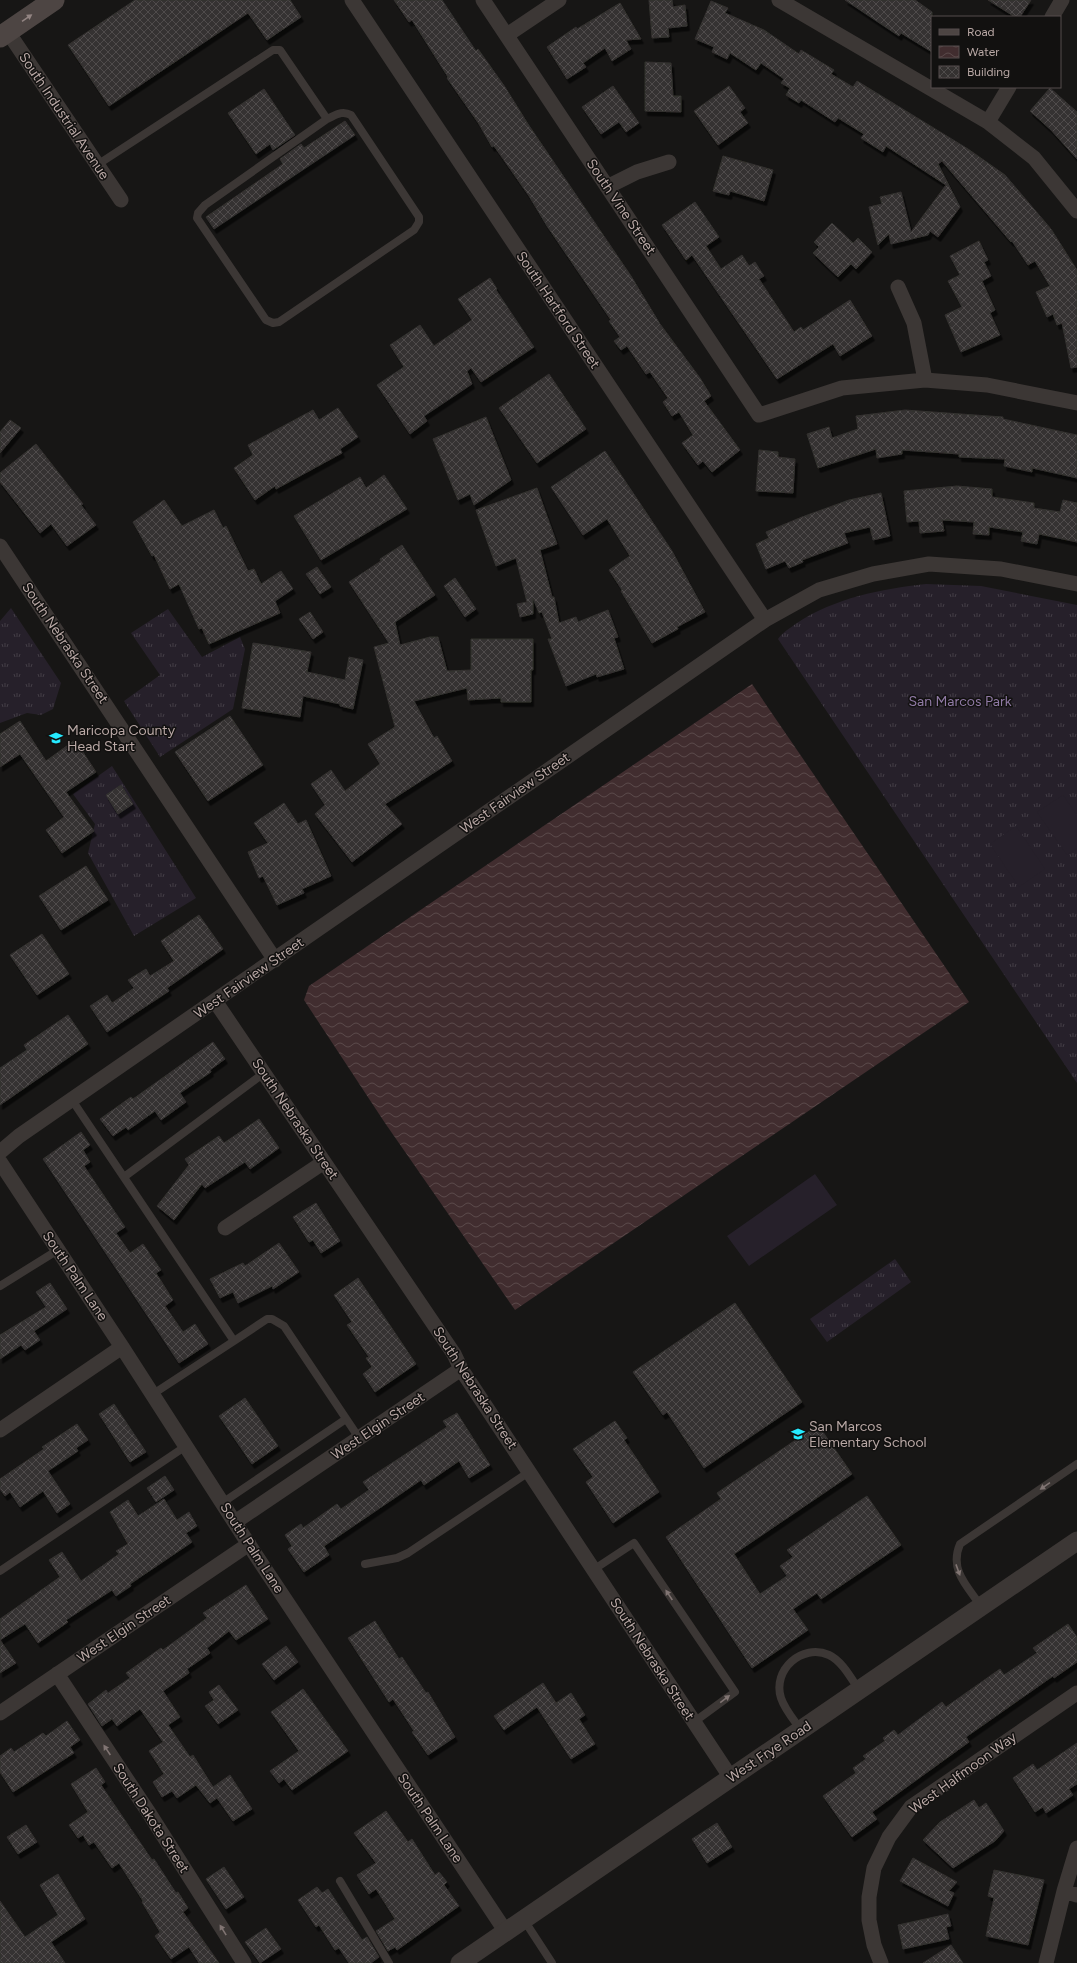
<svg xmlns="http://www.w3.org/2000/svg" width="1077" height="1963" font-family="Figtree,sans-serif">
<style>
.grass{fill:url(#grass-tufts)}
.pitch{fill:#26202a}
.water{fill:url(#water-waves)}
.building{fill:url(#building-cross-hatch);stroke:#33312f;filter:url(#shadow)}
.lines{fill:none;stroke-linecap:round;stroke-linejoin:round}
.service{stroke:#3c3735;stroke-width:8}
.minor{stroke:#3c3735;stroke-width:15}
.tertiary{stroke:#3c3735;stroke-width:19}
.secondary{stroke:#4d4543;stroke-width:21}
.oneway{fill:#938583}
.oneway2{fill:#817573}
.labels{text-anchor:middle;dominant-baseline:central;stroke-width:3;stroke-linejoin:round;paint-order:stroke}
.street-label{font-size:14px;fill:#b9a8a5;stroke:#121110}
.park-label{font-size:14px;fill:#907aa5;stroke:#121110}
.poi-label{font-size:14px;fill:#b9a8a5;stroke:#121110;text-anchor:start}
</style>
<defs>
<pattern id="grass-tufts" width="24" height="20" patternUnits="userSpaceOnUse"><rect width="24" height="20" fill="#26202a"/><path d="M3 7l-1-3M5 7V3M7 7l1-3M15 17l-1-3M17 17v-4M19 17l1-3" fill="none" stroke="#433e46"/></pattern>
<pattern id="water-waves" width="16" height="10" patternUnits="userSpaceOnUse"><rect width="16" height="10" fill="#412d2f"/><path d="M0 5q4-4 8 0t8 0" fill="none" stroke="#5a494a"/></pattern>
<pattern id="building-cross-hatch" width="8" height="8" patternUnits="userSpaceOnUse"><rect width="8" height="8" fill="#343130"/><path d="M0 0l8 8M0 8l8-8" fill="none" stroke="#4f4c4b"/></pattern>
<filter id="shadow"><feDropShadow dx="2.5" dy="4.5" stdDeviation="0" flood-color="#0009"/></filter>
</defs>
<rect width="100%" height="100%" fill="#171615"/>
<!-- grass -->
<path class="grass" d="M926,584l55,2 96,19v478l-299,-444c5,-7 12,-11 19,-16 38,-25 84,-34 129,-39z
M11,608l50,75 -8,26 -12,6 -14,-2 -27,10v-102z
M168,609l34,48 38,-20 5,12 -12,60 -73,48 -36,-56 36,-26 -29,-42z
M112,766l84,132 -62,38 -46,-83 7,-29 -22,-30z
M895,1259l16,23 -84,60 -17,-23z"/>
<!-- pitch -->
<path class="pitch" d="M1063,795l14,20v33l-10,7 -30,-43z
M1016,826l29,43 -26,18 -29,-43z
M815,1174l22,31 -88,61 -22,-30z"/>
<!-- water -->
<path class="water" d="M752,684l217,318 -454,308 -130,-187 -81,-123 5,-14z"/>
<!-- building -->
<path class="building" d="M135,0h155l11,17 -34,23 -19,-27 -139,93 -41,-61z
M394,0h48l34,51 2,-2 27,38 23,37 103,152 29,48 40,54 11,18 -7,5 36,49 -28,22 -9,-11 -5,4 -16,-22 11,-8 -14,-23 -7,4 -9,-14 5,-4 -18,-26 -4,2 -19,-28 -6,4 -7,-9 6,-4 -11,-16 2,-1 -64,-94 -18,-30 -35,-50 -2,1 -13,-23 -32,-46 1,-1 -36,-57 -3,2z
M649,0h23l1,7 12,-2 2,21 -19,2 1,9 -17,1z
M845,0h70l17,12v40l-31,-19 -2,3z
M988,0h43l-11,17h-5z
M711,1l17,7 -3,5 39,17 35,24 2,-4 33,20 -3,4 22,13 4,-6 111,68 37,26 46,54 26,41v97l-6,1 -9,-45 -5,2 -4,-11 -6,3 -11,-25 14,-6 -15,-25 -7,4 -16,-24 -1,1 -69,-81 -4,3 22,43 -22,30 -8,-6 -2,4 -37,9 -2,-10 -11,11 -9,-38 13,-3 -2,-7 21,-5 10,40 35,-47 -60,-39 -3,6 -22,-14 3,-4 -26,-16 -3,4 -34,-22 -2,3 -13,-8 4,-7 -9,-5 3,-4 -23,-16 -5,7 -26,-17 -3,6 -15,-7 2,-5 -19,-8z
M620,3l21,36 -15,1 5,9 -19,12 -7,-13 -22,15 3,4 -19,12 -20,-32 29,-20 1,2z
M645,62l26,1 2,33h8v16l-36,-1z
M613,86l26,37 -13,9 -7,-10 -18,12 -19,-27z
M729,86l16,22 -5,4 8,11 -30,22 -24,-34z
M1050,88l27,24v47l-26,-29 -21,-19z
M264,89l31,46 -22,15 -3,-6 -14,10 -28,-41z
M345,121l10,14 -141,94 -8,-12 77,-53 -3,-5 21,-15 3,4z
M723,156l50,14 -9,31 -34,-10 -1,4 -16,-4z
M695,202l24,35 -13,9 15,23 21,-14 7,11 6,-4 9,14 -5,3 35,53 7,-5 2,3 47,-30 22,36 -32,20 -7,-12 -56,35 -85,-124 -6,5 -24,-35z
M832,223l21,20 5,-5 14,14 -16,17 -5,-5 -13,13 -25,-24 6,-6 -5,-5z
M979,241l9,19 -4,2 7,14 -9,5 13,29 -5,3 10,22 -39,17 -16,-37 17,-8 -14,-26 12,-6 -10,-19z
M490,278l7,11 -1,1 38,57 -53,35 -10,-14 -4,3 5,13 -48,32 3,5 -17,13 -33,-49 27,-18 -14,-22 30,-20 14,21 38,-26 -14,-21z
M549,374l37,55 -49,34 -38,-55z
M338,408l20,29 -18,12 2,4 -66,36 -1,-3 -20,14 -21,-32 19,-13 -5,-10 65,-35 6,10z
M905,410l98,7v2l74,16v43l-45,-10v4l-28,-6 1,-7 -46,-2v-3l-57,-4v4l-25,4 -1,-9 -58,19 -11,-34 22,-7 3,11 26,-9 -2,-13z
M486,417l25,63 -37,25 -4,-11 -12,6 -25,-61z
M10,420l11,8 -21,25v-21z
M36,444l47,60 -2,1 15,20 -29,21 -16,-22 -11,9 -40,-51v-9z
M759,450l19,2v5l17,2 -2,34 -37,-2z
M605,451l67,100 33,61 -28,15 1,2 -26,14 -31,-52 1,-1 -13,-20 21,-14 -23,-37 -24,16 -32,-48z
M384,475l23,34 -86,51 -27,-44 66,-39 6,11z
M957,486l35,3v8l42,6v5l26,4 3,-12 14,3v39l-38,-8 -2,10 -16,-3 2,-9 -34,-5v8l-16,-1 1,-12 -32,-2 2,11 -24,2 -1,-12 -12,1 -3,-31z
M537,488l20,56 -17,6 12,47h2l5,26 17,-6 2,5 30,-12 10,27 -4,1 10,31 -27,8 -1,-3 -30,12 -18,-47h4l-10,-27 -3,1 -6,-15v16l-13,3 -3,-13 10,-2 -11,-44 -20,8 -20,-56z
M881,493l9,43 -17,4 -3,-13 -26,6 4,10 -46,17 1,2 -14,6 -4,-7 -19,8 -10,-25 13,-6 -3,-6 36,-15 47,-17z
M164,500l18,26 32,-16 9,18 3,-2 22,45 6,-2 7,15 20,-13 12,18 -18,12 5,12 -71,31 -7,-16 -3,1 -20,-45 -9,5 -16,-34 -2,1 -19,-34z
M402,545l33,50 -40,27 5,23 30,-8h8l9,34 24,-1v-31h62v31h-2v32h-30v-4l-33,2 -1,-12 -53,13 20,37 3,-2 15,25 -67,43 17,20 -50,38 -37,-48 10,-9 -14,-21 20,-14 14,21 35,-27 -12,-20 27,-17 -21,-80 15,-4 -40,-61 32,-21 -1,-2z
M317,567l14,20 -11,7 -14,-20z
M455,578l21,31 -11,8 -21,-31z
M310,612l13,20 -10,7 -14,-20z
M253,643l58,9 -4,20 38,8 4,-23 14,3 -10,49 -13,-3v-2l-37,-8 -3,21 -58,-9z
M230,716l33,49 -55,36 -33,-49z
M20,721l26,40 29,-21 21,32 -30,20 28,39 -32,22 -16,-23 18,-13 -44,-63 -20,13v-33z
M121,785l12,19 -15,10 -12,-19z
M284,803l14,21 8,-4 25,56 -29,13 2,4 -27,12 -14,-29 -4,2 -11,-26 20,-9 -14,-20z
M86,866l22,34 -47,30 -22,-34z
M199,915l24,34 -56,39 2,3 -62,41 -17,-26 17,-11 5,8 22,-15 -6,-8 18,-11 4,7 24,-15 -13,-20z
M42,934l27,40 -32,21 -27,-40z
M68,1015l20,29 -88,61v-37l27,-18 -3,-5z
M213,1042l12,17 -15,11 1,2 -31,21 6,9 -25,18 -6,-9 -27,19 -2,-3 -13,9 -13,-17 31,-22 2,2z
M259,1119l20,29 -29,21 -5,-7 -40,26 -3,-4 -28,36 -17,-14 32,-41 -4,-6 34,-23 5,7z
M81,1132l9,13 -7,5 7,12 -6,4 41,61 -9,6 14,20 13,-9 18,26 -5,3 17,27 -8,6 18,26 12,-8 13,20 -29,19 -136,-204z
M316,1203l24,38 -19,12 -8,-13 -4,2 -16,-25z
M279,1243l20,29 -26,17 -1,-3 -34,17 -5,-11 -13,6 -10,-19 33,-16 2,3z
M358,1278l58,86 -41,28 -12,-18 9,-7 -6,-9 3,-1 -22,-32 5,-3 -18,-27z
M50,1283l17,26 -33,22 6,9 -15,10 -4,-5 -21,14v-24l46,-28 -10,-15z
M735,1303l67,99 -98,66 -37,-56 -4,3 -30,-43z
M245,1398l33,48 -26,18 -33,-48z
M114,1404l32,48 -16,10 -31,-48z
M457,1413l33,52 -21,13 -10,-17 -35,24 -3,-5 -97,66 5,9 -25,17 -16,-23 4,-3 -7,-11 16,-11 2,4 34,-24 4,5 28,-19 -6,-8 84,-55 -4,-6z
M615,1421l12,17 -3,2 35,52 -46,31 -27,-41 7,-5 -20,-28z
M77,1424l11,16 -12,8 2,3 -30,20 22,33 -13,9 -14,-22 -23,16 -10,-15 -5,4 -5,-7v-10l44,-30 -2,-2z
M818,1425l34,49 -118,80 26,40 27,-18 -7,-10 13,-9 -6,-7 80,-54 34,49 -80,54 -4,-6 -24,16 15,21 -56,38 -86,-131 55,-38 -4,-6z
M165,1476l9,14 -18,12 -9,-14z
M164,1499l13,21 12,-8 8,14 -11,7 6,9 -62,42 1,2 -15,10 -4,-6 -46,30 2,2 -30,21 -13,-19 -25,16 16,23 -16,10v-54l60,-42 -11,-17 13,-8 19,29 38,-27 -3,-3 12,-7 -18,-32 18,-12 10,16z
M246,1585l22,34 -32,21 -7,-9 -22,17 3,5 -23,16 2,4 -26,18 17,26 -12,8 22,32 3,-2 20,32 17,-12 22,34 -19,12 -16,-23 -7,5 -14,-18 -19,13 -5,-7 -10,6 -9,-15 11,-8 -15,-23 14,-9 -23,-33 -23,17 -5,-7 -10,7 -14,-22 18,-14 2,3 22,-15 -4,-5 35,-25 2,2 44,-32 -4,-5z
M375,1621l24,38 3,-2 24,36 2,-1 27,45 -27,18 -16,-23 2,-1 -21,-32 -4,3 -41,-64z
M1068,1624l9,13v25l-23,16 -1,-2 -87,61 3,5 -97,70 5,7 -25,18 -29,-41 33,-23 -3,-5 13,-9 -3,-3 22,-15 -2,-3 11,-8 4,5 44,-33 4,5 54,-38 4,6 33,-22 -4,-5z
M286,1646l12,16 -24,18 -12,-16z
M543,1683l13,20 15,-10 14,22 -6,4 16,25 -24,15 -34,-52 -33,23 -10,-14z
M219,1685l19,25 -20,14 -13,-18 9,-6 -5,-8z
M303,1689l45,62 -56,39 -8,-11 -5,4 -9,-12 29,-20 -28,-39z
M67,1721l13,19 -10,7 4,6 -61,39 -13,-20v-16l11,-8 3,4 29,-19 3,3z
M1077,1743v41l-8,5 4,6 -27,18 -3,-6 -8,5 -22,-34 20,-14 4,6z
M96,1768l9,14 -4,3 51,75 2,-1 22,34 2,-1 10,16 -5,4 36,51h-20l-10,-16 -18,12 -16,-23 5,-4 -18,-30 1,-1 -24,-38 -7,5 -18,-26 -5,3 -6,-10 -5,3 -9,-13 19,-13 -17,-28z
M974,1800l5,8 7,-5 18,28 -9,10 -42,27 -30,-28 17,-18z
M386,1811l22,31 4,-3 23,36 4,-3 8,10 -3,3 15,21 -62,44 -2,-3 -7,4 -12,-20 19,-12 -19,-30 -7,5 -12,-19 19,-12 -22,-30z
M717,1823l15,24 -25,16 -15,-24z
M26,1825l11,17 -19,12 -11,-17z
M913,1858l44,24 -8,9 5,2 -6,13 -48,-25z
M224,1867l20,30 -18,12 -20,-30z
M994,1870l50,10 -16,65 -42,-9 8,-38 -6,-2z
M58,1874l27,45 -34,23 14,21h-65v-62l25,36 33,-22 -18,-30z
M317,1887l5,6 6,-4 34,51 5,-3 12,20 -8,6h-22l-10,-15 -4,2 -16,-25 -3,2 -18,-27z
M948,1914l3,12 -5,1 3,12 -46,10 -5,-24z
M266,1928l15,21 -21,14 -15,-21z
M951,1945l12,18h-40z"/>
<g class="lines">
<!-- service -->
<path class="service" d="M97,165l176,-115h7l47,69c9,-4 15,-9 24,-4l68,102v5l-5,8 -135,92 -6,1 -7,-3 -69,-102 1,-5 7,-8 122,-86
M72,1100l162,241 -81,53
M124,1177l140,-104
M0,1286l58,-36
M234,1341l33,-22h5l12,7 75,112
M222,1503l124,-84
M365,1564l32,-6 11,-5 121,-81
M593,1570l41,-27 101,149 -41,30
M0,1571l186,-125
M981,1606c-14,-20 -32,-36 -21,-62l117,-80
M801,1730c-7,-10 -16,-20 -20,-32 -9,-28 21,-55 48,-43 13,6 22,23 30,35
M340,1881l49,82
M524,1920l28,43"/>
<!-- minor -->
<path class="minor" d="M352,0l413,620
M483,0l276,415 83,-27 83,-8 62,5 90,18
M779,0l209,122 46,36 43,53
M1052,17l10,-17
M8,32l113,168
M507,35l52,-35
M988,122l21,-35
M607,187l30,-15 32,-10
M898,287l16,36 11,57
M0,546l275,414
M215,1001l239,353 7,15 270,409
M0,1152l19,-16 746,-516 54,-30 54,-16 56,-10 72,5 76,15
M0,1162l122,185 133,207 251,378
M225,1228l99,-66
M0,1430l122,-83
M235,1522l226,-153
M57,1674l92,139 95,150
M0,1713l249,-169
M1064,1891l13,4
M881,1963l-7,-18 -5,-25v-23l5,-29 15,-31 22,-30 166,-114
M1046,1963l18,-72 13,-43"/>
<!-- tertiary -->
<path class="tertiary" d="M460,1963l617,-422"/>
<!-- secondary -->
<path class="secondary" d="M0,37l54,-37"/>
</g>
<!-- one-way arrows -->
<defs><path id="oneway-solid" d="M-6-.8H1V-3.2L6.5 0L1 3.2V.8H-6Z"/></defs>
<use class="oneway" href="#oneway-solid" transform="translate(27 18) rotate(-34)"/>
<g class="oneway2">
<use href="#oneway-solid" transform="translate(1045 1486) rotate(146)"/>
<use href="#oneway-solid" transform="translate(958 1570) rotate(70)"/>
<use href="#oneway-solid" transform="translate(669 1595) rotate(-124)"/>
<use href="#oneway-solid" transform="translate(725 1699) rotate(-37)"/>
<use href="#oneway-solid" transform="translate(107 1750) rotate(-124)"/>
<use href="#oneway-solid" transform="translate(223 1930) rotate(-122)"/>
</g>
<!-- icons -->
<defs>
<g id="school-bare" transform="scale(1.08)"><path d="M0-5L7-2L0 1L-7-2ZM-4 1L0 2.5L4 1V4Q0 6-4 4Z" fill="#25eaff" stroke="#121110" stroke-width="2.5" paint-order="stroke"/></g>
</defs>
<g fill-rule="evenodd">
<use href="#school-bare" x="56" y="738"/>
<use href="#school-bare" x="798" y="1434"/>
</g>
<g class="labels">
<!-- street labels -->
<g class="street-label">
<text transform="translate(64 116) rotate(56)">South Industrial Avenue</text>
<text transform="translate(621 207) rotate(56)">South Vine Street</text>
<text transform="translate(558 310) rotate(56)">South Hartford Street</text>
<text transform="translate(65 643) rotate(56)">South Nebraska Street</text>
<text transform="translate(515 793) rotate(-35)">West Fairview Street</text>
<text transform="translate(249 978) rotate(-35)">West Fairview Street</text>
<text transform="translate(295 1119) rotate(56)">South Nebraska Street</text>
<text transform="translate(75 1276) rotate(56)">South Palm Lane</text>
<text transform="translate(475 1388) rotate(57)">South Nebraska Street</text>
<text transform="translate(378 1426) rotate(-34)">West Elgin Street</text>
<text transform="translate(252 1548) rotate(57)">South Palm Lane</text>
<text transform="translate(124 1629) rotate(-34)">West Elgin Street</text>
<text transform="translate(652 1659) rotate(57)">South Nebraska Street</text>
<text transform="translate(769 1752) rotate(-34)">West Frye Road</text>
<text transform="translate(963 1773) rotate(-36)">West Halfmoon Way</text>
<text transform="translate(151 1818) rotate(57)">South Dakota Street</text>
<text transform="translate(430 1818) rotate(56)">South Palm Lane</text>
</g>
<!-- park labels -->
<g class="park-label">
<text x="960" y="701">San Marcos Park</text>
</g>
<!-- poi labels -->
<g class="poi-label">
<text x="67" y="730">Maricopa County<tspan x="67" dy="16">Head Start</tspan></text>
<text x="809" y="1426">San Marcos<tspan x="809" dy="16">Elementary School</tspan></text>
</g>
</g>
<!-- legend -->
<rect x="931" y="16" width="130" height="72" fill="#121110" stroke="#554d4c"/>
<rect x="939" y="29" width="20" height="6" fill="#4d4543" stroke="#554d4c"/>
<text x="967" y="36" font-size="12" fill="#b9a8a5">Road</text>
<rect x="939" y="46" width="20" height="12" fill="url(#water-waves)" stroke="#554d4c"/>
<text x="967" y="56" font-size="12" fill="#b9a8a5">Water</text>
<rect x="939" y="66" width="20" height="12" fill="url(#building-cross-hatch)" stroke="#554d4c"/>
<text x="967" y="76" font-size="12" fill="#b9a8a5">Building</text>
</svg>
